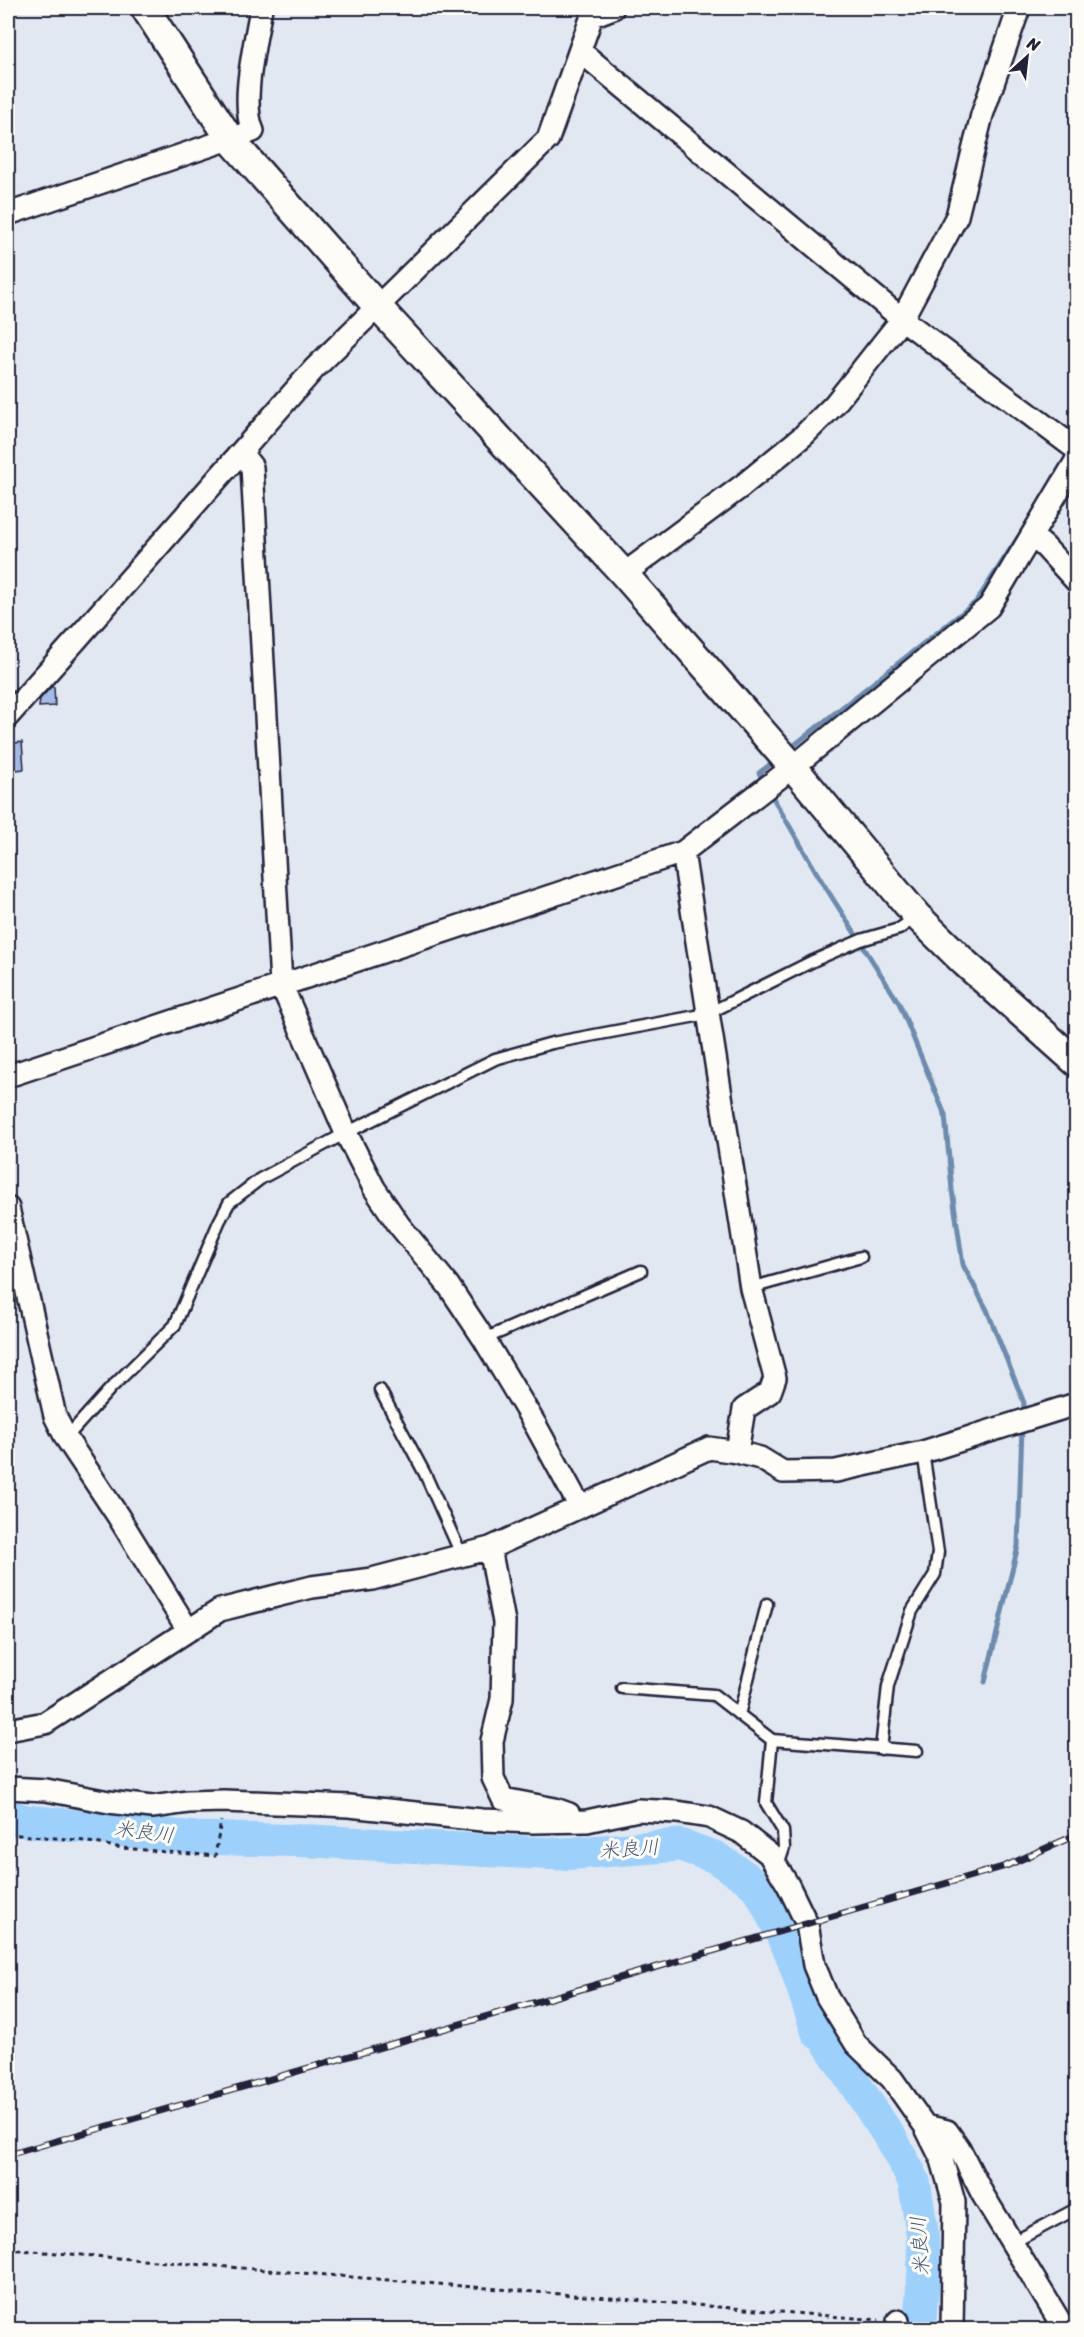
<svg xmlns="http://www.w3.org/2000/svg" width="1084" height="2337" font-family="Sriracha,'Klee One',sans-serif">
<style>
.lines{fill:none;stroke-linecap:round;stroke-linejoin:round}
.stream{stroke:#6c8bae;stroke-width:5}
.river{stroke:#9dd1fb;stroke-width:33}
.building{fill:#a2bbe8;stroke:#22223b;stroke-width:1.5}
.service-casing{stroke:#22223b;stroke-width:15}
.minor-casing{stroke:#22223b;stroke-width:26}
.tertiary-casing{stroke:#22223b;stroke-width:32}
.path{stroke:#22223b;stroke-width:3;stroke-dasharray:4.5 4.5;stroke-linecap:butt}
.service{stroke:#fdfcf7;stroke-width:10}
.minor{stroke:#fdfcf7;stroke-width:21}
.tertiary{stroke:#fdfcf7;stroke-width:27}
.rail-casing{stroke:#22223b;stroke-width:7}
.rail{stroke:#fdfcf7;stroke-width:4.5;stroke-dasharray:14;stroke-linecap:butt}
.labels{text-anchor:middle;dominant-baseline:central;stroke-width:6;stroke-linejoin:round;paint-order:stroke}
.water-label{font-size:20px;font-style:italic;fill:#475775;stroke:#fdfcf7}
</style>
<rect width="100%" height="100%" fill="#e2e8f2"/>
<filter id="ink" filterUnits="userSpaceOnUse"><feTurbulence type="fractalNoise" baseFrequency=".0167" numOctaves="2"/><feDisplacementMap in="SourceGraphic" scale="12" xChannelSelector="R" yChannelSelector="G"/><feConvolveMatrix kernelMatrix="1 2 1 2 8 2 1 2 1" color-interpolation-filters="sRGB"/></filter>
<g filter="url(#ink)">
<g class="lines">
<!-- stream -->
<path class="stream" d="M788,750l188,-148 54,-83
M764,783l-5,-10 17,-13
M769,791l52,89 78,123 46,112 7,75 11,75 24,45 37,93 -1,11
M985,1682l33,-136 4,-119"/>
<!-- river -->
<path class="river" d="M8,1816l18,5 170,17 117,3 184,10 66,3 117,-9 35,12 32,21 13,12 31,63 27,80 6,4 69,105 21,39 8,50 2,39 -5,60"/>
</g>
<!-- building -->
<path class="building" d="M51,687h3l1,19 -16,1 1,-8z
M22,742l2,27 -16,2v-27z"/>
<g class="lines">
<!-- service casing -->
<g class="service-casing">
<path id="service" d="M751,1288l110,-31
M484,1339l157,-68
M380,1390l45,84 37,82
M66,1438l45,-50 64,-63 44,-103 10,-19 31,-24 86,-46 149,-74 57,-16 155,-29 106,-53 48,-21 38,-11 18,-13
M622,1688l92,7 58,45 145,11
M739,1715l28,-111
M772,1740l-6,63 17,28 1,17 -6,18
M881,1749l7,-63 24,-75 23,-37 3,-22 -15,-100
M1012,2243l64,-34"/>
</g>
<!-- minor casing -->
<g class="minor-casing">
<path id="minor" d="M580,51l322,268 174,130
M8,214l245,-83c-13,-29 3,-91 8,-123
M241,453l11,14 29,517 65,149 28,55 25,37 49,60 36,54 52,87 44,81
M1032,536l13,11 31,34
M624,574l118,-88 61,-50 31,-31 68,-86 55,-103 25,-101 37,-107
M8,716l68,-76 238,-271 234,-230 44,-123 21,-8
M683,852l68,436 24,90 -5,14 -26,17 -7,43
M8,1076l675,-224 110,-85 196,-160 87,-146
M8,1208l47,208 11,22 52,78 70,114
M490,1548l14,74 -2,77 -10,42 1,37 10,21 52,10 14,5
M8,1730l37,-7 175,-113 92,-23 60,-8 118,-31 219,-100 28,4 23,6 23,14 53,-1 87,-19 153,-48
M8,1788l38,2 63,12 43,5 36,-5 36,-1 79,3 46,2 133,14 52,2 53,-1 51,-11 39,2 32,5 32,15 28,22 19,31 19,39 7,41 13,32 29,47 36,35 33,47 17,34 12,42 -2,128
M925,2126l22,5 12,17 24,47 82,135
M898,2321l1,9"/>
</g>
<!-- tertiary casing -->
<g class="tertiary-casing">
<path id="tertiary" d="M145,8l85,131 147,167 247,268 169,193 124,149 48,47 111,99"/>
</g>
<!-- path -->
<path class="path" d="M8,1834l70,6 44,8 93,8 6,-35
M8,2249l871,71
M8,2306l5,24
M918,2323l15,1"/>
<!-- service -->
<use href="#service" class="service"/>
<!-- minor -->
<use href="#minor" class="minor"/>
<!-- tertiary -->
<use href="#tertiary" class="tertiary"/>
<!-- rail casing -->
<g class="rail-casing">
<path id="rail" d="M8,2155l998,-289 70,-31"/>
</g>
<!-- rail -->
<use href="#rail" class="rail"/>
</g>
</g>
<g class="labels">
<!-- water labels -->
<g class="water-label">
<text transform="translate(144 1832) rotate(7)">米良川</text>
<text transform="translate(629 1849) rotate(-4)">米良川</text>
<text transform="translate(920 2246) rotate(-94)">米良川</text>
</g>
</g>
<!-- margin -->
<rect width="1084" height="2337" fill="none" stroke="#fdfcf7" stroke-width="30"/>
<rect x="15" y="15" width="1054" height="2307" fill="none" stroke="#22223b" stroke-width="2" filter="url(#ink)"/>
<!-- north arrow -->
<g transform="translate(1027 57) rotate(27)" stroke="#fdfcf7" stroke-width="4.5" paint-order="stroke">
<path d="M0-4.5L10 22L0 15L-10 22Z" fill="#22223b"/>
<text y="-9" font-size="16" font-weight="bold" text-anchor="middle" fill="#22223b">N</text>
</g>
</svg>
